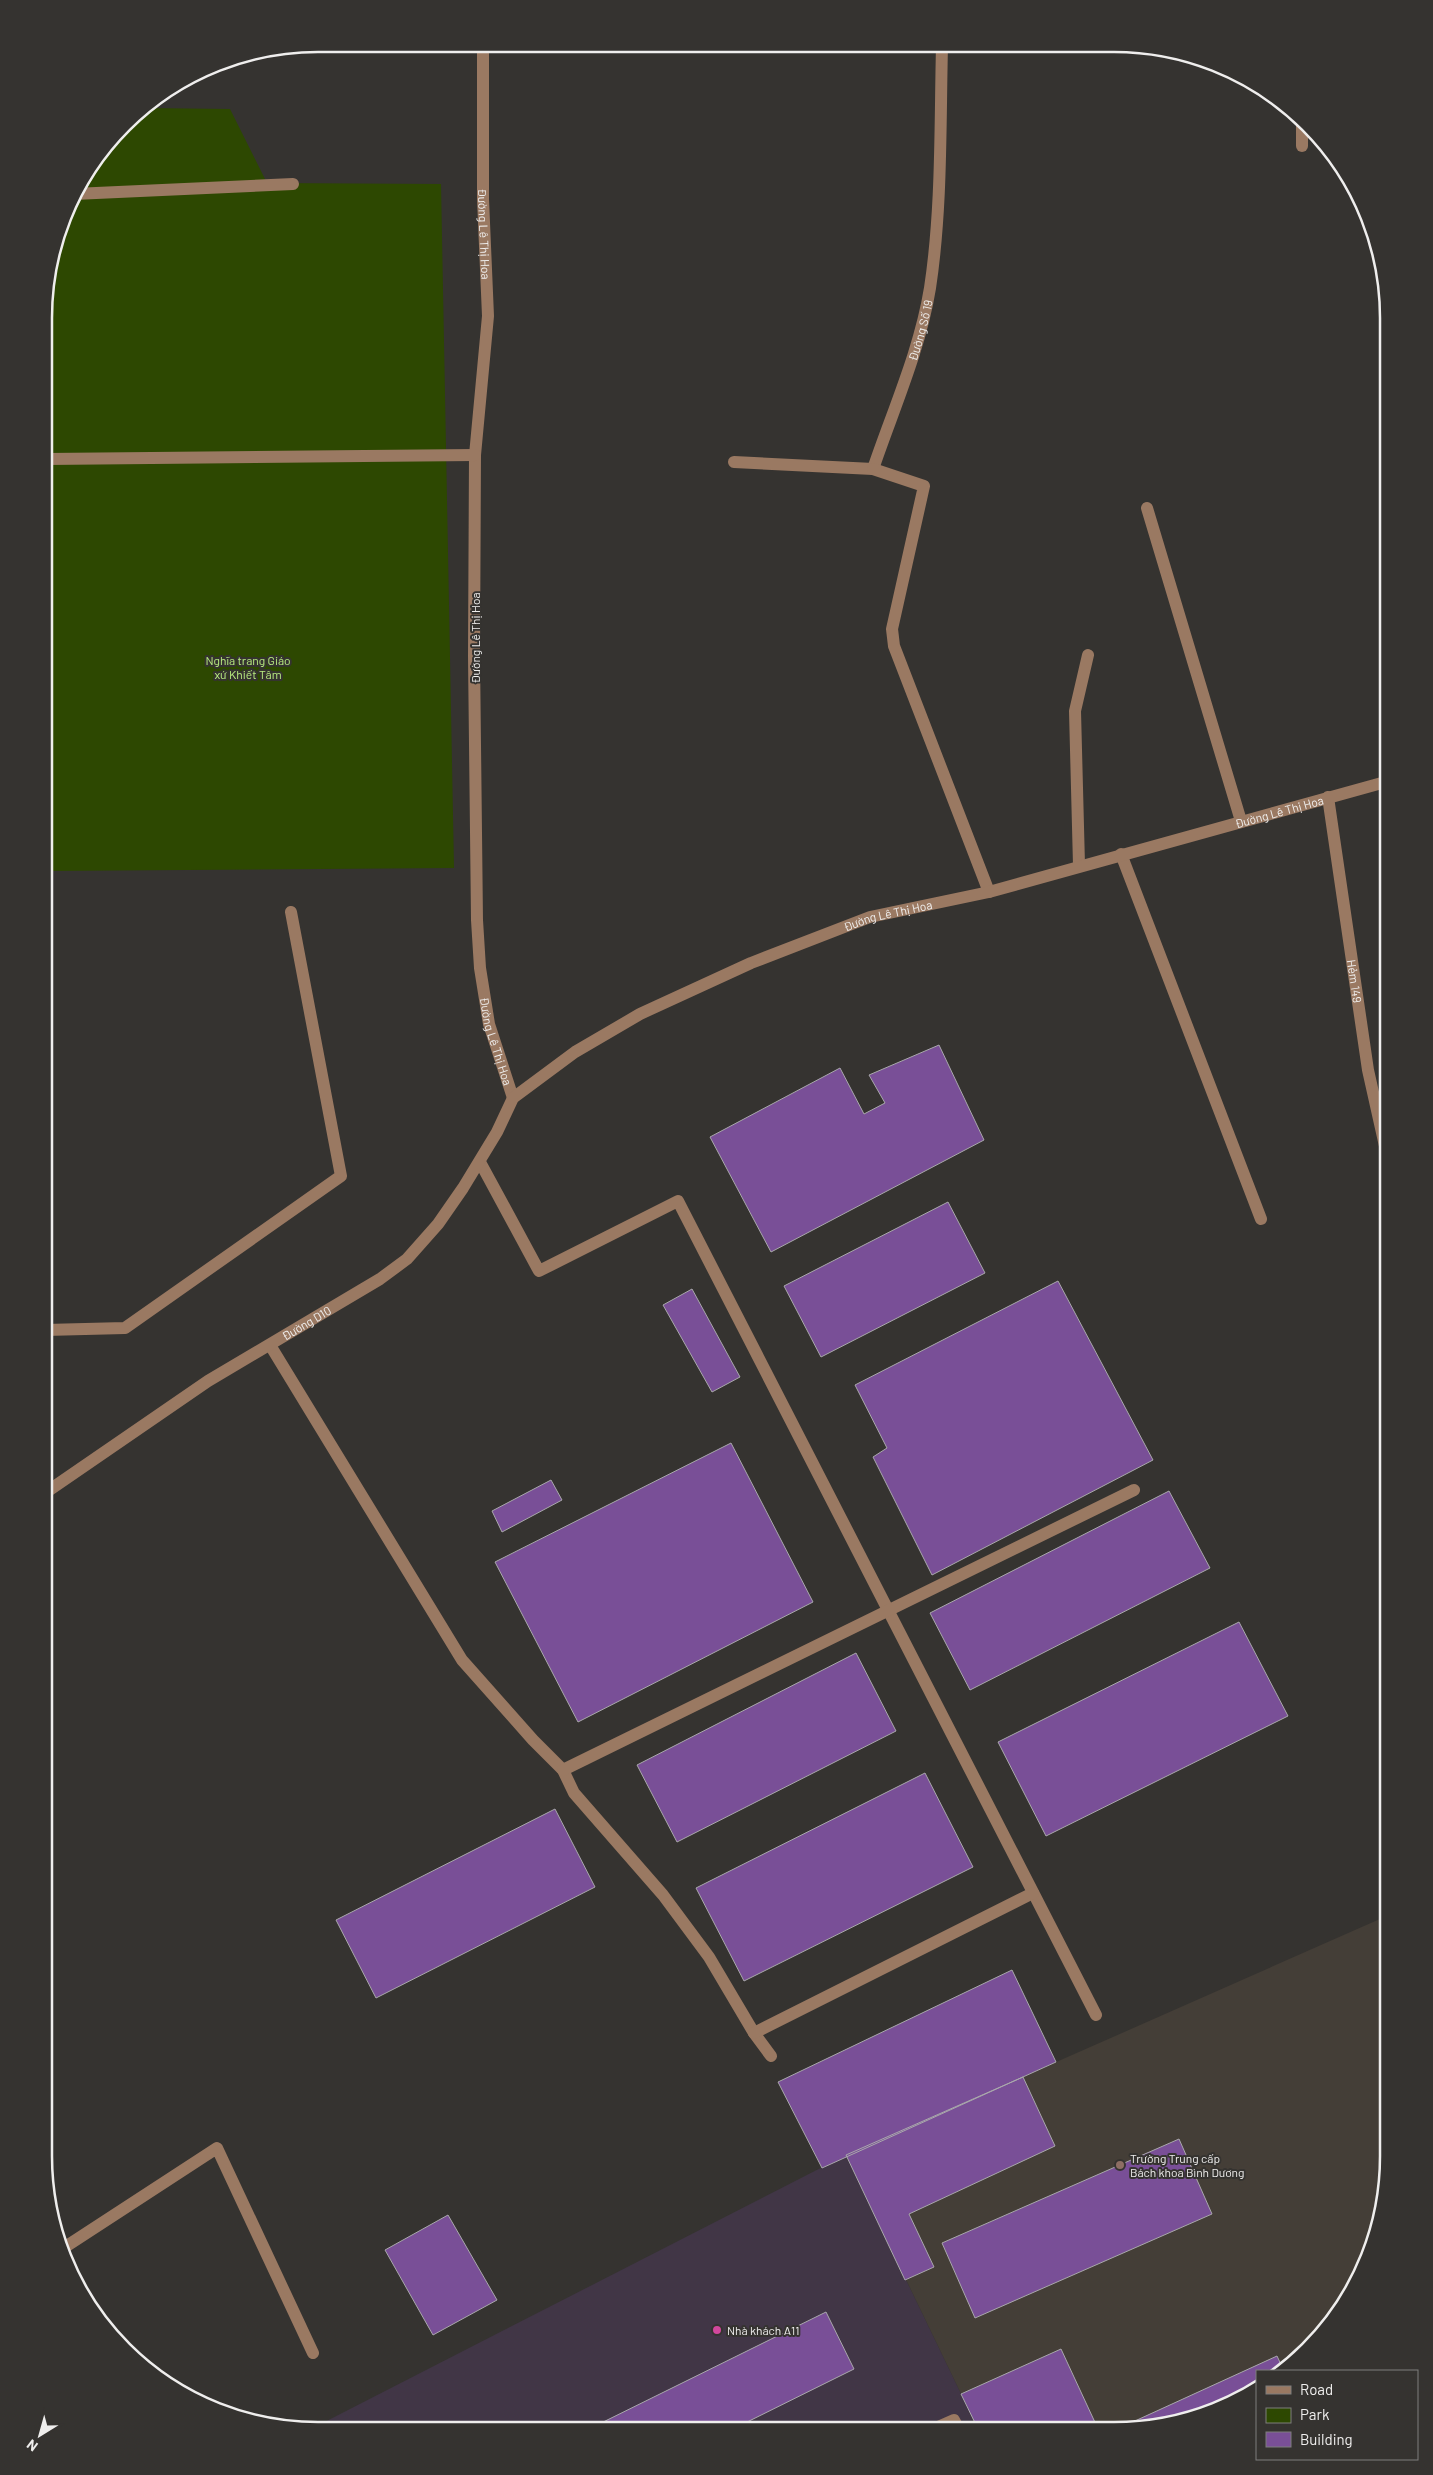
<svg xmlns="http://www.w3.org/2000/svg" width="1433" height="2475" font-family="Barlow,sans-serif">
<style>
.commercial{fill:#413646}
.built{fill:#443e37}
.green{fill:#2d4801}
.building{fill:#794f97;stroke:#a9a8ab}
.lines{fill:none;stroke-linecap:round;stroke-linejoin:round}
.minor{stroke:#9a7962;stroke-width:12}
.education-dot{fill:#8d6e63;stroke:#353330;stroke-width:2}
.hotel-dot{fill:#d1479c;stroke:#353330;stroke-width:2}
.labels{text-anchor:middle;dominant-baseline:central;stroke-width:4;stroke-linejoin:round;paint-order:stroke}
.street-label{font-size:12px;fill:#efeeed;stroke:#353330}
.park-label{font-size:12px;fill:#b9ed80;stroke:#353330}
.poi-label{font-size:12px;fill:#efeeed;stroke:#353330;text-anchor:start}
.rim{fill:none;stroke:#efeeed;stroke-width:2.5}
</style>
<rect width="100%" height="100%" fill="#353330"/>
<!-- commercial -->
<path class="commercial" d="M846,2155l133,276 -668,-2z"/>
<!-- built -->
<path class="built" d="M1389,1915v260l-21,87 -35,62 -48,47h-28v18l-37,21 -105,21h-136l-133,-276z"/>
<!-- green -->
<path class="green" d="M144,108l86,1 37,74 174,1 13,684 -409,3 1,-588 26,-86 65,-85z"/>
<!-- building -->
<path class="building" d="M939,1045l45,95 -213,112 -61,-115 130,-69 24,46 21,-11 -16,-28z
M948,1202l37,71 -164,84 -37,-71z
M1058,1281l95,179 -221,115 -59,-118 14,-9 -32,-63z
M692,1289l48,88 -28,15 -49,-87z
M731,1443l82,159 -235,120 -83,-160z
M551,1480l11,20 -60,32 -10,-21z
M1169,1491l41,77 -240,122 -40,-77z
M1239,1622l49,94 -242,120 -48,-94z
M856,1653l40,78 -219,111 -40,-77z
M925,1773l48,94 -229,114 -48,-93z
M555,1809l40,78 -219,111 -40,-78z
M1012,1970l44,92 -234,106 -44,-86z
M1023,2077l32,69 -146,68 25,53 -29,13 -59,-125z
M1179,2139l33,75 -237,104 -33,-75z
M448,2215l49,85 -64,35 -48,-85z
M826,2312l28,57 -123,61h-144z
M1061,2349l38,82h-120l-18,-37z
M1277,2356l7,15h-27v18l-37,21 -107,21z"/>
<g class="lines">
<!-- minor -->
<g class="minor">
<path id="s1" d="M483,44v155l5,117 -13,139 -1,201 3,264 3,48 9,56 24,74"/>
<path d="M1302,146v-25"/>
<path d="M74,194l219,-10"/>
<path d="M46,459l429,-4"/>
<path id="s2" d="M734,462l139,7c20,-59 47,-119 57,-181 12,-79 10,-162 12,-242"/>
<path d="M873,469l51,17 -32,143 2,17 95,246"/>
<path d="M1147,508l94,313"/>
<path id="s3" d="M1328,797l40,273 21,94"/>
<path d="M1121,854l140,365"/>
<path d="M1079,865l-4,-154 13,-56"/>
<path d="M480,1162l59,109 139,-70 418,814"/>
<path d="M45,1330l80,-2 216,-152 -50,-264"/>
<path d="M270,1345l192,315 71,80 30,30 11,23 89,102 46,62 45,76 17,23"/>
<path id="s4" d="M45,1493l163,-112 172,-102 27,-20 31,-35 25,-36 34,-56 16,-34 62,-46 65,-38 111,-51 119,-46 119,-25 400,-111"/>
<path d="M563,1770l571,-280"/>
<path d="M754,2033l279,-140"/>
<path d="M62,2249l155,-101 96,205"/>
<path d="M929,2431l25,-11 6,11"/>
</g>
</g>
<!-- markers -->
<circle class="education-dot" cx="1120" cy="2165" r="5"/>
<circle class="hotel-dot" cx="717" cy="2330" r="5"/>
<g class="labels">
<!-- street labels -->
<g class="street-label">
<text stroke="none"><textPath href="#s1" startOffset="190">Đường Lê Thị Hoa</textPath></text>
<text stroke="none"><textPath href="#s2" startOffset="286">Đường Số 19</textPath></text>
<text transform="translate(475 638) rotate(-90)">Đường Lê Thị Hoa</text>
<text stroke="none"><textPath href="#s4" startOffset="1450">Đường Lê Thị Hoa</textPath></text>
<text stroke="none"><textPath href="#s4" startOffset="1045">Đường Lê Thị Hoa</textPath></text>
<text stroke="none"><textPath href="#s3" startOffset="186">Hẻm 149</textPath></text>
<text stroke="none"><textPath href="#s1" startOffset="1000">Đường Lê Thị Hoa</textPath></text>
<text stroke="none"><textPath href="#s4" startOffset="312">Đường D10</textPath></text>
</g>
<!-- park labels -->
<g class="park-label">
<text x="248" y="660">Nghĩa trang Giáo<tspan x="248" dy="14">xứ Khiết Tâm</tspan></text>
</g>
<!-- poi labels -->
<g class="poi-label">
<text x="1130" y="2158">Trường Trung cấp<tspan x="1130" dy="14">Bách khoa Bình Dương</tspan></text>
<text x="727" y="2330">Nhà khách A11</text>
</g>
</g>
<!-- crop -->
<path d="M0 0H1433V2475H0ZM318 52H1114A266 266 0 0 1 1380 318V2156A266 266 0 0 1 1114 2422H318A266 266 0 0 1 52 2156V318A266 266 0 0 1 318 52Z" fill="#353330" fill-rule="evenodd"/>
<path class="rim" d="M318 52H1114A266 266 0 0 1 1380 318V2156A266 266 0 0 1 1114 2422H318A266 266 0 0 1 52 2156V318A266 266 0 0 1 318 52Z"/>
<!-- legend -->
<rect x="1256" y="2370" width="162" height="90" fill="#353330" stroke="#7f7e7c"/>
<rect x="1266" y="2386" width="25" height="8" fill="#9a7962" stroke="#7f7e7c"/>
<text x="1300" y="2395" font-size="15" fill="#efeeed">Road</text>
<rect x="1266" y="2408" width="25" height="15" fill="#2d4801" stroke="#7f7e7c"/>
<text x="1300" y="2420" font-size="15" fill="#efeeed">Park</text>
<rect x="1266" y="2432" width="25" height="15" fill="#794f97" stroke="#7f7e7c"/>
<text x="1300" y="2445" font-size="15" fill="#efeeed">Building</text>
<!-- north arrow -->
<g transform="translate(40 2435) rotate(217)" stroke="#353330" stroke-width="4" paint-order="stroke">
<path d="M0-4L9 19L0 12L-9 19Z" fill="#efeeed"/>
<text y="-8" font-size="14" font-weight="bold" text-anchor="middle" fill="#efeeed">N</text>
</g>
</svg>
